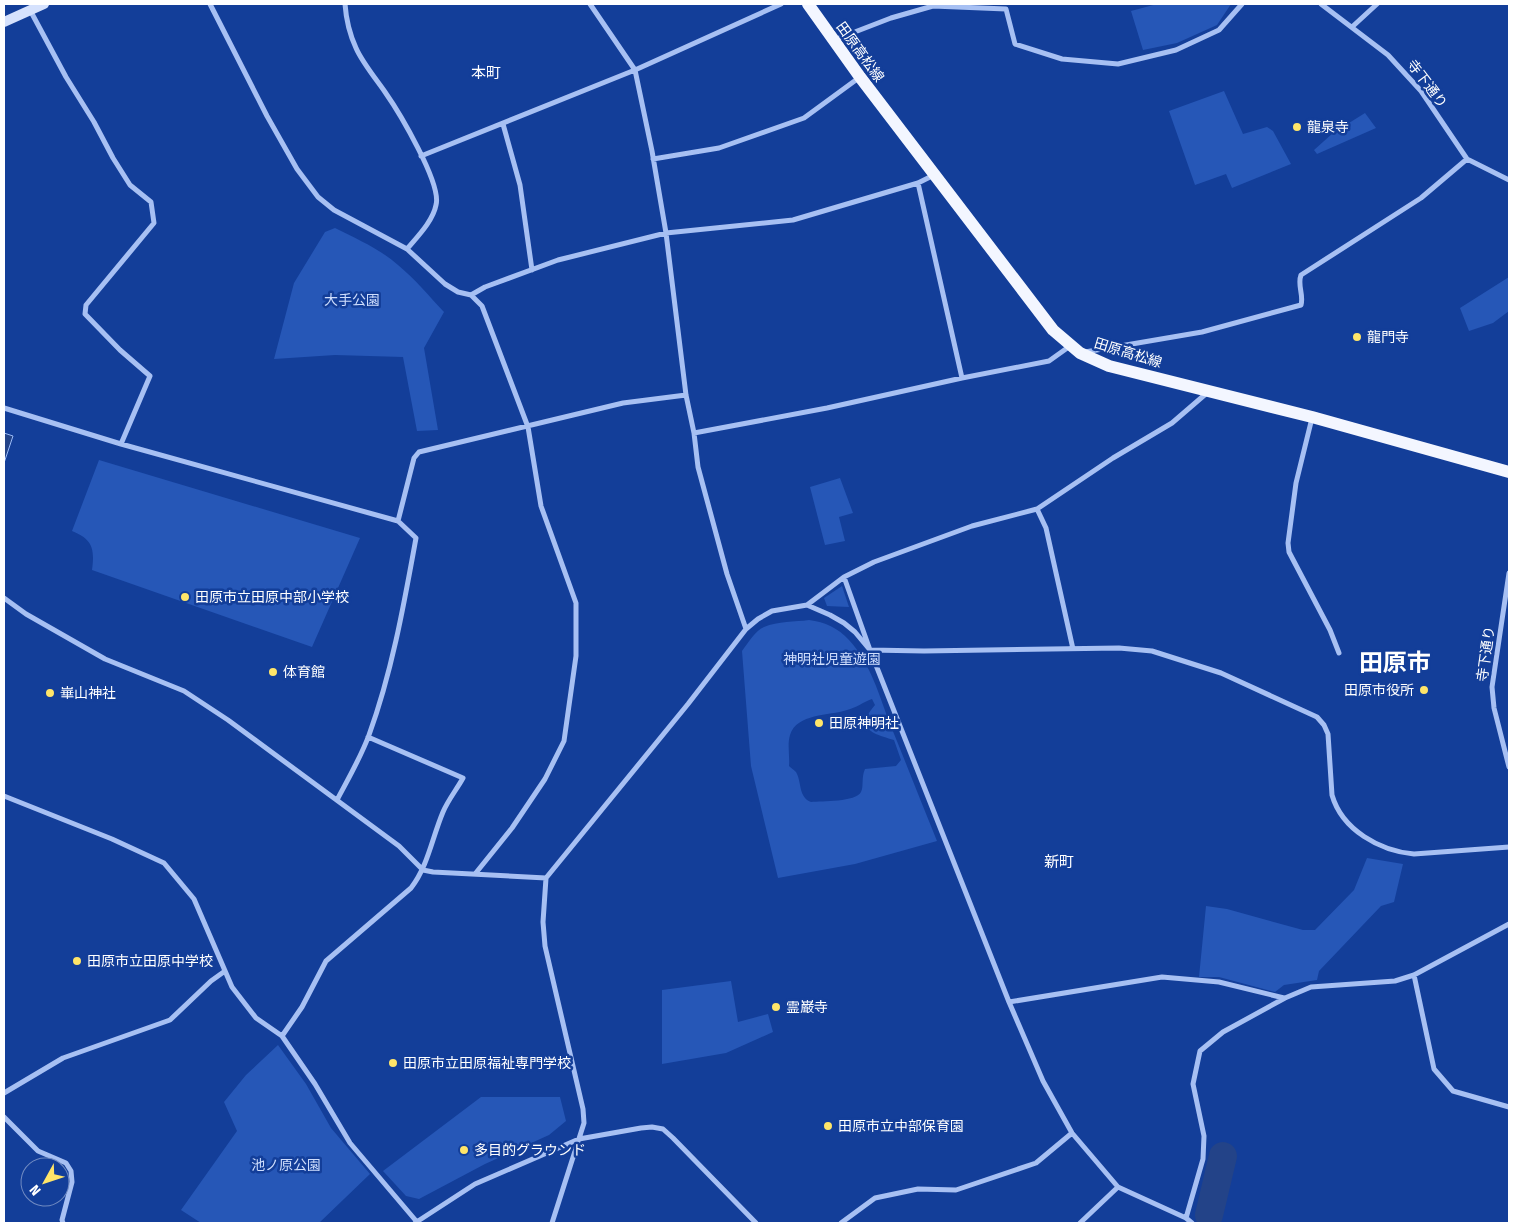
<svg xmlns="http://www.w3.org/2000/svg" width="1513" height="1227" viewBox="0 0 1513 1227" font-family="'Fira Sans Condensed','Noto Sans JP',sans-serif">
	<rect width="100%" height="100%" fill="#133e99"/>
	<path fill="#2657b7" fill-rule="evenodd" d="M1157,4H1231L1217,25L1177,43L1143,50L1131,11Z
		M1224,91L1243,134L1267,127L1273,131L1291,164L1232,188L1226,174L1195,185L1169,111Z
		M1365,113L1376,128L1317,154L1314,150L1333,133Z
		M335,228C357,239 380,249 398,265C415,279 429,296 444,312L424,348L438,430L417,431L403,357L335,355L274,359L294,283L325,232Z
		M1509,277V311L1493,323L1469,331L1460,308Z
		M99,460L360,538L312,647L92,570C95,548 92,539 72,531Z
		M840,478L853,513L839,517L845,541L825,545L810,487Z
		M842,586L849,607L827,606L824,598Z
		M809,620C825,622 838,628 849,640C871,664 879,695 890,724C906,763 921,802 937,841L855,864L778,878L751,766L742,651C748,643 755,631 764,627C778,621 795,622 809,620ZM872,699L875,705C854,729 873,734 894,740L901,760L896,766L865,769C861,778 864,786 861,792C856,802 822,801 811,802C798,797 802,782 796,772C794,770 791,768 789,766C790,756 787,745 790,735C797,713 829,716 847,710C856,708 863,702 872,699Z
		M1367,858L1403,864L1394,902L1381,906L1319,971L1317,980L1284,985L1275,992L1219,977H1199L1206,906L1227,909L1303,930H1315L1354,890Z
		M731,981L738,1022L768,1014L773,1032L726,1053L662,1064V990Z
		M278,1045L306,1084L331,1128L370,1174L319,1223H201L181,1210L237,1131L224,1102L246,1075Z
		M481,1097H560L566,1121L549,1135L485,1164L419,1199L406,1196L383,1171Z"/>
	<path fill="#234388" stroke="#99b9f6" d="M4,433L13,436L4,463Z"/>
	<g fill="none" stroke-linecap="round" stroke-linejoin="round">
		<path stroke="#234388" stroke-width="28" d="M1209,1215L1223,1156"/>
		<path stroke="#a7c0f3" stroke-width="5" d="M210,4L267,116L297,169L318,197L334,210L407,249L445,284L458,292L471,295L482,306L528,427L541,506L576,603V656L564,741L545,779L512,828L475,874
			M345,4C346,18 350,35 356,48C362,62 376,79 385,92C399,112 442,184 436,205C433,221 417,237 407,249
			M590,4L635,70L652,151L666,233L686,395L694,433L698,467L727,574L746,629
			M1321,4L1388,55L1421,91L1467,159L1509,180
			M30,10L66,77L94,122L113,158L130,185L151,202L154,223L86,305L85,314L120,350L150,376L121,444
			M1352,27L1377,4
			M834,40L891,18L933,6L1006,9L1015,44L1062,59L1118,64L1176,50L1219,30L1242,4
			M503,124L520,185L532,270
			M421,156L635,70L781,4
			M653,159L719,148L804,118L860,77
			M918,183L962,378
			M471,295L485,287L558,260L666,233L793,220L918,183L934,175
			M1085,352L1202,332L1301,305C1304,295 1297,285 1301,275L1421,198L1467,159
			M4,408L121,444L398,521L416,538C404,604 392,672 369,735C361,757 348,779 337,800
			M1312,418L1296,483L1288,543L1289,552L1330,630L1339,653
			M694,433L827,408L962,378L1049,361L1070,346
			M1037,509L1046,528L1073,649
			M398,521L414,458L419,452L623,403L686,395
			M1509,573L1492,687L1494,708L1509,767
			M844,577L870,650L1009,1002L1043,1081L1072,1133L1118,1187L1186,1218L1192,1223
			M4,598L26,614L105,659L184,691L228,720L399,846L423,870L433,872L546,878
			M807,605L844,577L874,562L972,526L1037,509L1113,458L1172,423L1208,392
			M4,796L112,839L164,863L194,899L232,987L256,1018L282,1036L315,1084L350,1143L417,1222
			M1414,975L1434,1069L1453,1091L1509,1107
			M1009,1002L1162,977L1219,982L1284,998
			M282,1036L302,1007L326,961L411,888C428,866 432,838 443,812C448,800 457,789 463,778L368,737
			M4,1093L63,1058L170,1020L211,981L225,971
			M4,1117L38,1151L66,1163L71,1171L72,1182L62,1220L63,1223
			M1186,1218L1203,1159L1204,1136L1193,1084L1200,1051L1223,1032L1285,998L1311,987L1395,981L1414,975L1509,924
			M415,1223L475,1184L579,1139L641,1128L652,1127L663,1129L673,1138L756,1223
			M552,1223L584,1123L583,1109L545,946L543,922L546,878L688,704L746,629L758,619L772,611L807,605L830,615L844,623L855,632L870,650L924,651L1119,648L1152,651L1221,673L1317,717L1324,725L1328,734L1332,795C1342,830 1380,851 1414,854L1509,847
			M841,1223L875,1198L918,1189L956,1190L1036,1163L1072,1133
			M1080,1223L1118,1187"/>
		<path stroke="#d6e2fd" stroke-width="10" d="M4,22L44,4"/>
		<path stroke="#f3f6ff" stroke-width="12" d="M808,4L860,77L1053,330L1080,353L1109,366L1312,417L1509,472"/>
	</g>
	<g fill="#ffe569" stroke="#133e99" stroke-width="2">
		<circle cx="1297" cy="127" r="5"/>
		<circle cx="1357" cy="337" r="5"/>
		<circle cx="185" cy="597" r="5"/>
		<circle cx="273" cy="672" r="5"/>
		<circle cx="1424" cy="690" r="5"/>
		<circle cx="50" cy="693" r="5"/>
		<circle cx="819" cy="723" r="5"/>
		<circle cx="77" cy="961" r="5"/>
		<circle cx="776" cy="1007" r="5"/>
		<circle cx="393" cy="1063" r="5"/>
		<circle cx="828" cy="1126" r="5"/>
		<circle cx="464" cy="1150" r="5"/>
	</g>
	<g text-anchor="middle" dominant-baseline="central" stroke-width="5" stroke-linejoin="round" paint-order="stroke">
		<g font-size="14" fill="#fff" stroke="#133e99">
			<text transform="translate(860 52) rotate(54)">田原高松線</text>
			<text transform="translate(1427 84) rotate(53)">寺下通り</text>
			<text transform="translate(1128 353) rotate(17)">田原高松線</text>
			<text transform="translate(1486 654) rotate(-82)">寺下通り</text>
		</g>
		<g font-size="14" fill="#fff" stroke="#133e99" text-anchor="start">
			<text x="1307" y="127">龍泉寺</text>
			<text x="1367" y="337">龍門寺</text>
			<text x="195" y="597">田原市立田原中部小学校</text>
			<text x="283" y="672">体育館</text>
			<text x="1414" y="690" text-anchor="end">田原市役所</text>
			<text x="60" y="693">崋山神社</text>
			<text x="829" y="723">田原神明社</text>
			<text x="87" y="961">田原市立田原中学校</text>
			<text x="786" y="1007">霊巌寺</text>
			<text x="403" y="1063">田原市立田原福祉専門学校</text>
			<text x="838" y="1126">田原市立中部保育園</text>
			<text x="474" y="1150">多目的グラウンド</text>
		</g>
		<g font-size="14" fill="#cfdefd" stroke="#133e99">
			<text x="352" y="300">大手公園</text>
			<text x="832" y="659">神明社児童遊園</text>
			<text x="286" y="1165">池ノ原公園</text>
		</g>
		<g font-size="15" fill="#fff" stroke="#133e99">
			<text x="486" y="73">本町</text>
			<text x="1059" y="862">新町</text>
		</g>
		<g font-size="24" font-weight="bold" fill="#fff" stroke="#133e99">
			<text x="1395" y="663">田原市</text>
		</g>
	</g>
	<rect width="1513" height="1227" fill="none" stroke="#ffffff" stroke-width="10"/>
	<g transform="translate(45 1182) rotate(230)"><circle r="24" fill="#133e99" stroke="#718bc2"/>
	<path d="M0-4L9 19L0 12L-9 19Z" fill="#ffe569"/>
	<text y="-8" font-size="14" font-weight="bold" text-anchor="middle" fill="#ffffff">N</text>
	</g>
</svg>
